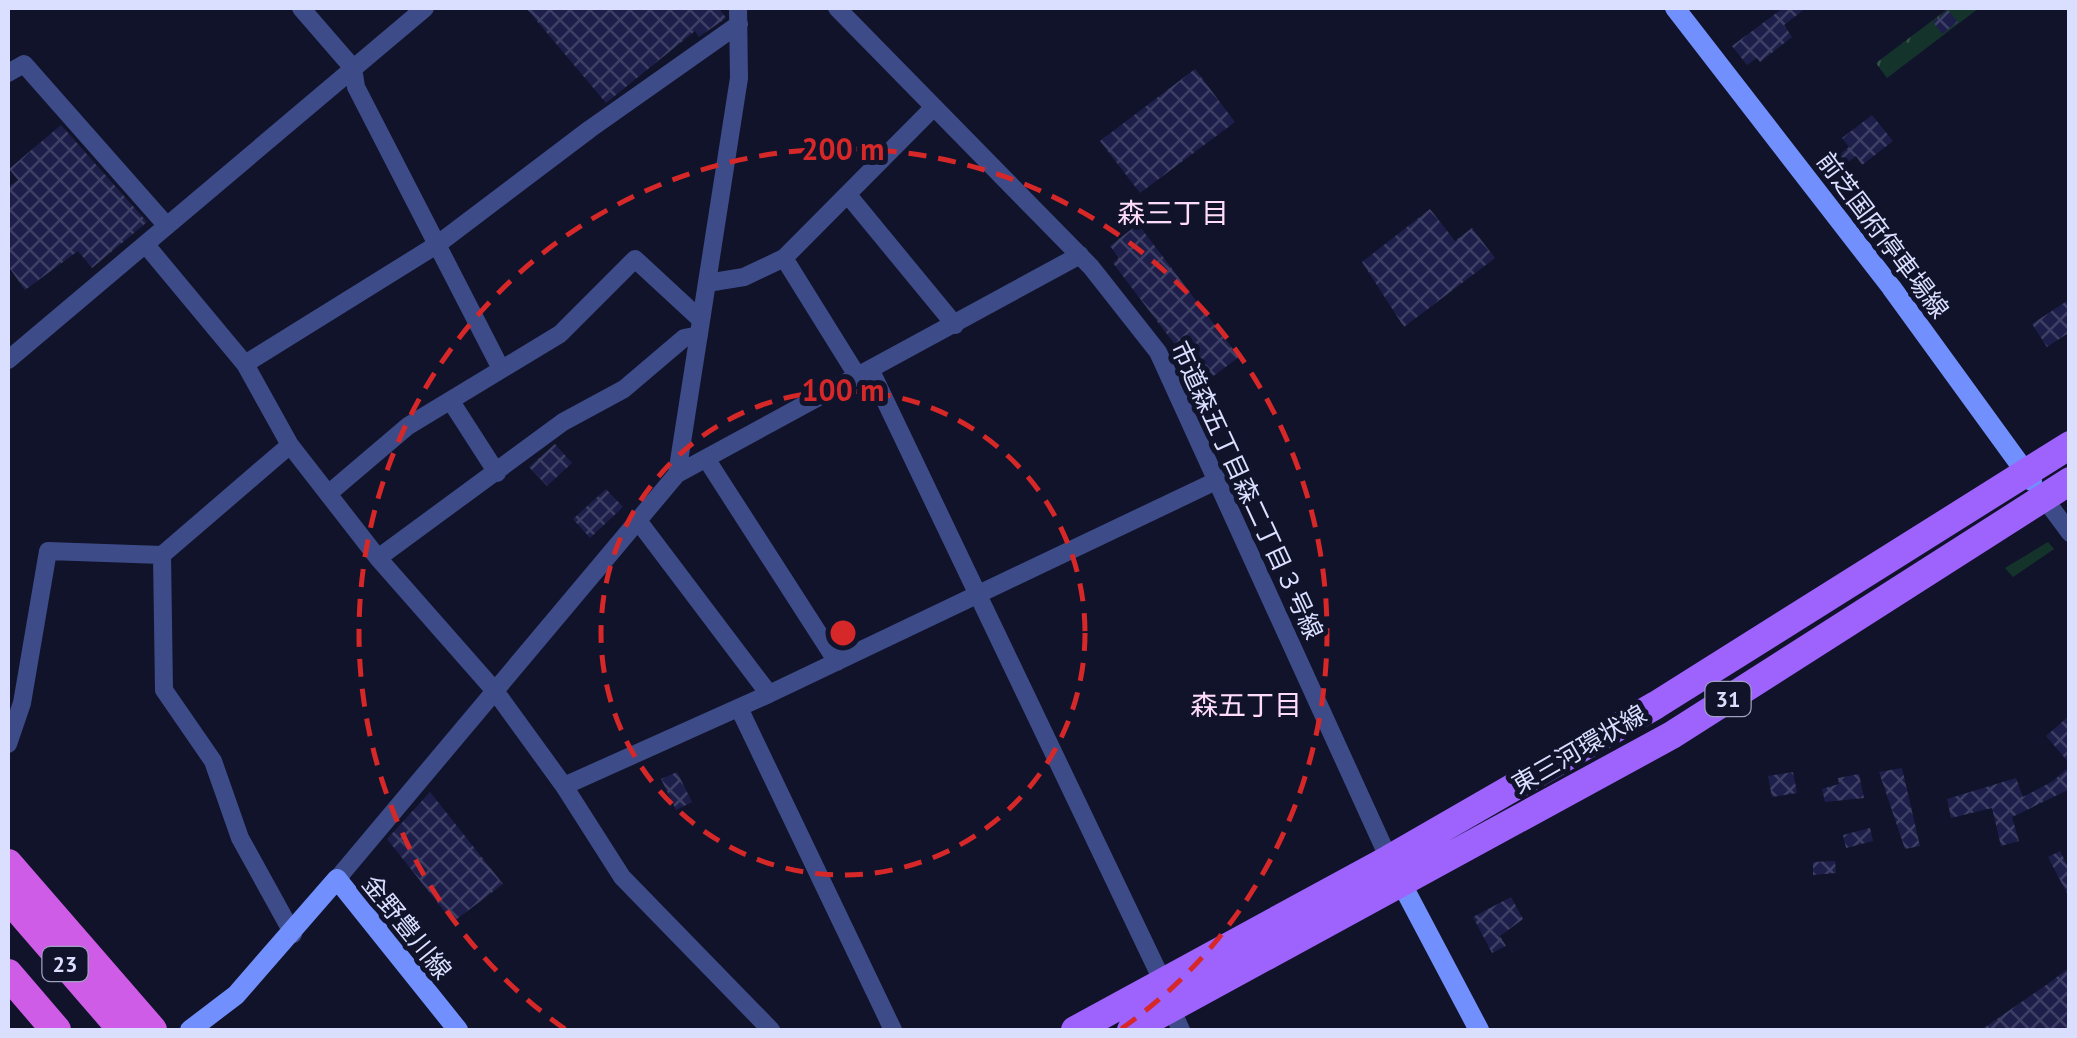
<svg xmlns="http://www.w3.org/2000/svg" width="2077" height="1038" viewBox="0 0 2077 1038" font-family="'PT Sans','Noto Sans JP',sans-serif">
	<defs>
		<pattern id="grass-tufts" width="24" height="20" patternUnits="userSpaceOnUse" patternTransform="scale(2.5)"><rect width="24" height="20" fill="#14342b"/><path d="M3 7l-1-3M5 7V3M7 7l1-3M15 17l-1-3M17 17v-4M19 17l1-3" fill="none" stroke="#36514b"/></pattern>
		<pattern id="building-cross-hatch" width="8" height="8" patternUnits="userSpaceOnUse" patternTransform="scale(2.5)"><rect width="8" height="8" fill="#1d1f4a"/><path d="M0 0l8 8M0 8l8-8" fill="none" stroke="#3d3f65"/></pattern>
	</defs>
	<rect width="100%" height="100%" fill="#11132a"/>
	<path fill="url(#grass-tufts)" d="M1949,8H1979L1887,78L1876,63Z
		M2048,542L2054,549L2013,577L2005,568Z"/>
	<path fill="url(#building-cross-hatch)" d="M526,8H719L726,18L699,37L695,31L606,103Z
		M1783,8H1806L1784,25L1792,37L1760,62L1757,58L1747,65L1732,46Z
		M1948,10L1958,22L1942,34L1933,22Z
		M1195,69L1235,122L1140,193L1100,141Z
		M1872,115L1893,141L1862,165L1856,156L1830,176L1823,167L1849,147L1842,138Z
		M61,125L147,222L92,268L78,251L25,290L8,266V187L18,180L9,169Z
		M1430,209L1455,241L1472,228L1495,258L1404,327L1362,262Z
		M1138,224L1239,357L1204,383L1113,263L1119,258L1110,246Z
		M2070,299V332L2047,347L2032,324Z
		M555,444L572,463L547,486L529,467Z
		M606,489L623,507L590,538L573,519Z
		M2070,715V764L2046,736Z
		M2070,766V789L2012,817L2019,841L2001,846L1992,808L1951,818L1947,799L2016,778L2023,797L2053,781Z
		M1902,768L1920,846L1905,849L1879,772Z
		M677,772L692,802L676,810L661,779Z
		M1793,772L1797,793L1772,797L1768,776Z
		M1859,774L1864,798L1825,802L1822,789L1839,784L1838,778Z
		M430,792L503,884L453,922L387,839Z
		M1870,828L1873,841L1846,848L1843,835Z
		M2060,851L2070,871V899L2048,857Z
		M1835,861L1836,873L1813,875V862Z
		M1511,897L1523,919L1500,936L1506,946L1492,953L1473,917Z
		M2070,967V1030H1981L2049,983Z"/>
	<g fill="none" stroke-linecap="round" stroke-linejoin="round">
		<path stroke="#3d4c88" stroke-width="18" d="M301,8L353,68L356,87L500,367
			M837,8L1091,267L1158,352L1389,859
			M8,73L24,64L167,226
			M848,195L955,325
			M146,245L245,364L290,445L378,558L495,691L564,786L622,877L771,1030
			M784,258L858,377
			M707,283L744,277L784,258L934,107
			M8,360L425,8
			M245,364L438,244L590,129L739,24
			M871,371L1163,982
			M452,403L497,473
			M707,460L837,662
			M677,474L739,78L738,8
			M328,494L408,426L560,334L635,259L701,320
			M2044,498L2070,533
			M639,522L769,694
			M162,555L164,690L213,761L240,838L293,934
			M378,558L563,422L624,389L684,338L699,335
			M739,708L893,1030
			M8,744L22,703L48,551L162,555L290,445
			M564,786L769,694L1218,480
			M337,879L677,474L1080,255
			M1171,1008L1181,1030"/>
		<path stroke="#7290fd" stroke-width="20" d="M1675,8L1891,287L2032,481
			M1396,873L1479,1030
			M190,1030L236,995L337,879L458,1030"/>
		<path stroke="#9e62fd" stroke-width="28" d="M1075,1030L1389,859L1656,705L2070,445
			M1131,1030L1672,735L2070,481"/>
		<path stroke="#ce5ce6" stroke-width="30" d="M8,864L152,1030
			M8,897L123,1030
			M8,974L56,1030"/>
	</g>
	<g fill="none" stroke="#d62828" stroke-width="5" stroke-dasharray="18 12">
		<circle cx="843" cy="633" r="242"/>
		<path d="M565 1029A484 484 0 1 1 1121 1029"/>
	</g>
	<g text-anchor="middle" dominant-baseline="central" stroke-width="10" stroke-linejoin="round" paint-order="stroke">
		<g fill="#11132a" stroke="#9ea1bf" stroke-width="2.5">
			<rect x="1705.5" y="682" width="45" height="34" rx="8"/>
			<rect x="42.5" y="947" width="45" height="34" rx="8"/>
		</g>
		<g font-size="22" font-weight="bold" fill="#dadeff">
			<text x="1728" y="699">31</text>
			<text x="65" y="964">23</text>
		</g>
		<g font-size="25" fill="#dadeff" stroke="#11132a">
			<text transform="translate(1883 235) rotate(53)">前芝国府停車場線</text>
			<text transform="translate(1247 490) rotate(65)">市道森五丁目森二丁目３号線</text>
			<text transform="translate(1579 749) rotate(-30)">東三河環状線</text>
			<text transform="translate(407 927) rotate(51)">金野豊川線</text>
		</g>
		<g font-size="28" fill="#ffdcfa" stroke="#11132a">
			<text x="1173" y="212">森三丁目</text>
			<text x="1246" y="704">森五丁目</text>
		</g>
	</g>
	<circle cx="843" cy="633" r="15" fill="#d62828" stroke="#11132a" stroke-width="5"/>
	<g font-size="30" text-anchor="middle" font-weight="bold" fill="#d62828" stroke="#11132a" stroke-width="10" stroke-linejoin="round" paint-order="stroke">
		<text x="843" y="160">200 m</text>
		<text x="843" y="401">100 m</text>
	</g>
	<rect width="2077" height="1038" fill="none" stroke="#dadeff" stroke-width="20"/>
</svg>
